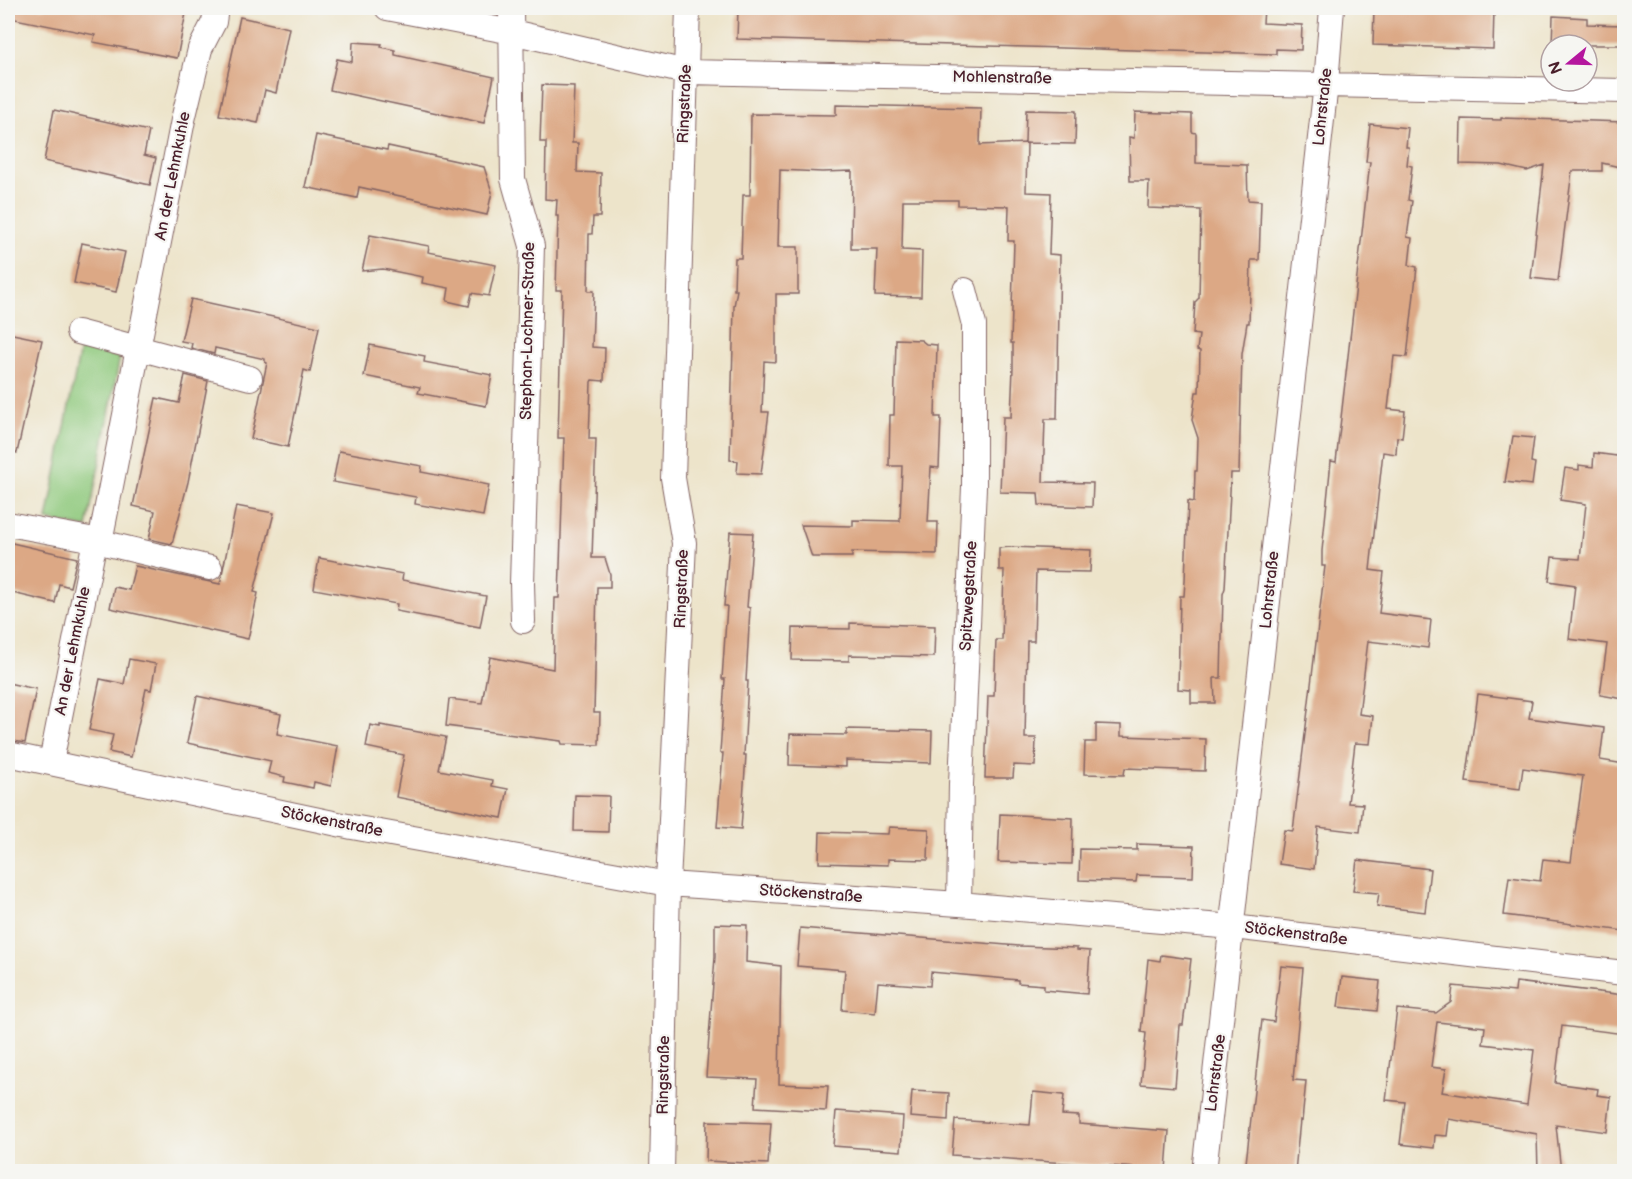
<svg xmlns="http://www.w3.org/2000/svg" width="1632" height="1179" viewBox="0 0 1632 1179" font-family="'Balsamiq Sans',sans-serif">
	<rect width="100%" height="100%" fill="#f6f6f2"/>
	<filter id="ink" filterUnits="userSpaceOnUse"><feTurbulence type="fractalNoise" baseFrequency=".0167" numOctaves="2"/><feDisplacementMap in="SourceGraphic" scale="12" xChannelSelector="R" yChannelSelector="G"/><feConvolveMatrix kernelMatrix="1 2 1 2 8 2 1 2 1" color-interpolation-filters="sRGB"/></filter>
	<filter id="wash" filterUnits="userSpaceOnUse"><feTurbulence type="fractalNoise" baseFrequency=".008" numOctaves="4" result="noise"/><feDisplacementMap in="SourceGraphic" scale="24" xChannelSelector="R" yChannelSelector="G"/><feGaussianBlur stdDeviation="1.35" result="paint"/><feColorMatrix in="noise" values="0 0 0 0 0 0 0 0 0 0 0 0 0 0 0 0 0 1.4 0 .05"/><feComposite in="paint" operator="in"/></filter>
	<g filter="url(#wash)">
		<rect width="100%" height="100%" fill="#ede4ca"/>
		<path fill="#8fc97d" stroke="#6c7454" stroke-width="1.5" d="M80,349L120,357L87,528L47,520Z"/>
		<g id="blocks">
			<path fill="#dca885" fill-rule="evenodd" d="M11,8H187L177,58L93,42L95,35L10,18Z
				M747,8H1264L1263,23L1302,25L1301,50L1276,49V54L737,39L738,9H747Z
				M1374,8H1494L1493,49L1373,45Z
				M1553,16L1587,18V24L1624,25V45H1552Z
				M240,17L289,28L276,93L265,90L258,123L219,115Z
				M353,42L382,44L381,47L395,50V55L494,77L484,123L330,90L337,59L352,62Z
				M542,85L574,86L572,143H578L577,172L601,173L600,217H593L592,234H589L588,291H594L592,347L605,348L604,381L592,380L591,382L589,439H596L592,558H605L610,574V587H597L594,713H600L599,745L562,744L561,741L446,726L449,699L482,703L490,657L553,669L555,598H559L564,438H558L562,290H556L558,216H556L557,200L545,199L546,142H540Z
				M836,105L981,108L980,145L1027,143L1026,192L1051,193L1049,254L1060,255L1057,419H1045L1043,482L1093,483L1092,507L1039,505L1038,493L1000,492L1003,417H1011L1013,368V343H1011L1014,241H1008L1009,206L958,205V200H903L902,250L922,251L921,297L875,296L877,249H851L852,171L822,172L780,170L778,247H798V294H776V362L764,361L762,412H769L761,474L737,473L738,461L730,460L734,306L737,290H734L735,258H741L743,195H750L751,114L836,115Z
				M54,110L149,131L144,155L156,158L150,185L44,161Z
				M1026,110L1076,111L1075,144L1025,143Z
				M1135,112L1192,114V132L1196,133V163L1247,165L1248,200L1261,201L1259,260H1251L1249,323H1247L1242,354L1239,473H1231L1225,588L1223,594L1221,678H1214L1215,703H1191V690L1178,689L1180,596H1184L1185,581L1188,501L1194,502L1195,471H1197L1198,438L1192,420L1196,392H1199L1200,351L1197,350L1199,335L1193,334L1195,302L1199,298L1201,210L1148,208L1149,181H1130L1129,137L1134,138Z
				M1501,118L1624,122V168L1602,163V171H1572L1558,281L1531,278L1544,165L1527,171L1501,165L1460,164L1461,119L1501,120Z
				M1370,124L1408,128L1406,147H1409L1407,165L1412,166L1408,200L1412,201L1407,237L1412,238L1409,265L1417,267L1407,357L1394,356L1388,409L1405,411L1402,438L1397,437L1396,454L1383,452L1370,570L1384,572L1379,613L1431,620L1428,648L1368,641L1359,714L1373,716L1370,744L1355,743L1348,803L1363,804L1360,832L1318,827L1314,869L1279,864L1284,830L1293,831L1308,710L1325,566H1322V551L1331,461L1336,462L1370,162H1366Z
				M316,135L387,150L388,146L484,167L492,192L487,215L359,187L357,198L305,187Z
				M370,235L429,246L428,252L496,265L489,296L472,293L469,306L447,301L449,288L422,283L423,277L383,269L362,271Z
				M82,243L125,252L116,292L74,283Z
				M191,299L319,327L310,372L304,370L288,447L251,439L267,363L265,362V359L215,348L214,354L191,348L192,343L181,341Z
				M8,333L42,340L17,453L8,452Z
				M896,339L921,340L926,344L937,345L935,417H941L939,468L931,467L928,522H938L937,554L852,552V557H812L801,525L853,526V520L900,521L902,466H889L890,415H894Z
				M370,345L425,356L424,362L492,375L486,406L418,393L420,387L364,376Z
				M185,375L208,381L188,482L172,544L149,539L155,511L133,506L156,398L179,403Z
				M1513,436L1534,438L1531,462L1535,463L1532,485L1505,482Z
				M339,451L422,466L421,472L489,485L483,516L415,504L416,497L333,482Z
				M1594,453L1624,457V521L1622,546H1624V699L1600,695L1607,644L1569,639L1575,585L1549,581L1552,557L1580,559L1586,504L1560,500L1565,468L1579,470V465L1593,467Z
				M236,506L274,513L254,592L258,593L248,639L110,608L114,587L129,590L135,566L220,584Z
				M730,532L753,533L747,607L750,608L746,681H748L744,755H746L741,829L717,827L723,753H720L725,679H722L727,606H724Z
				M8,542L77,558L70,587L59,584L55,603L8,592Z
				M1011,547L1091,550L1090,572L1036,571L1034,641H1027L1025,738H1036L1035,766L1014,765L1013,778H985L988,696H994L996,640H1002L1004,570H999V548Z
				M319,558L403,574L402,580L486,596L480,627L396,611L397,604L314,589Z
				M850,623L935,626L934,657L849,655V661L792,660L793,628L850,629Z
				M129,659L156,664L151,690L146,689L131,757L109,752L113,735L89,730L100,679L124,684Z
				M8,683L36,689L25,743L8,740Z
				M1478,694L1532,701L1529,718L1604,728L1600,760L1624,764V931L1504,915L1509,877L1540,881L1543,859L1571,862L1583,776L1523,768L1520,789L1466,782Z
				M197,696L281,714L277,734L338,746L331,786L314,782L313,788L284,782L285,777L268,773L271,761L187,743Z
				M1096,724L1121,725V736L1206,739L1205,771L1125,768L1124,775L1084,774L1085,742H1096Z
				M370,725L380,727V725L446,737L439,770L493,780L492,786L508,789L502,818L396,797L404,755L366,747Z
				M847,729L932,731L931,763L846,760V767L789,765L790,734L847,735Z
				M575,795L609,796L608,832L574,831Z
				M1000,814L1073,818L1072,864L998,862Z
				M889,827L929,829L928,860L888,859V865L819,863L820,832L888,834Z
				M1137,844L1194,846L1193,877L1137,875L1136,882L1079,880L1080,849L1137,850Z
				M1357,860L1430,869L1425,912L1377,906L1379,893L1353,891Z
				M715,924L747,925L746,962L781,966L779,1084L828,1086L826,1111L755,1107L757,1079L706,1077L715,957Z
				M800,928L1019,946L1077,948V950L1090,951L1087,994L1044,990V985L1018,983V980L931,972L930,986L878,982L875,1013L842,1010L845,970L797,966Z
				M1161,955L1191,959L1183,1025H1180L1175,1087L1141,1084L1146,1033L1141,1032L1148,959L1160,961Z
				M1281,966L1303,968L1293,1080L1306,1081L1302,1121L1300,1120L1295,1172H1245L1262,1020L1274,1022Z
				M1342,977L1380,981L1377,1011L1338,1007Z
				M1516,982L1624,995V1034L1562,1026L1555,1083L1598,1089L1597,1095L1611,1097L1607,1132L1556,1125L1561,1172H1538L1537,1134L1449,1119L1447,1136L1435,1135L1434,1148L1400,1144L1405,1102L1386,1100L1397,1009L1436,1013L1451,1002L1453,986L1515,992ZM1437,1022L1485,1027L1483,1044L1534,1050L1527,1105L1442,1092L1446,1069L1431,1067Z
				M912,1091L949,1093L948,1120L910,1117Z
				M1033,1092L1064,1095L1062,1115L1079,1116V1124L1169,1131L1166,1170L952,1155L955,1120L1030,1125Z
				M836,1111L903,1116L901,1151L833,1146Z
				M707,1121L771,1123L768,1164L706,1161Z"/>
		</g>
	</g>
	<g filter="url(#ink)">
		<use href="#blocks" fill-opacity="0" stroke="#836463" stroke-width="1.5"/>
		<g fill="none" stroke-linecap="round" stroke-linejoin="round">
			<g stroke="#836463" stroke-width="26">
				<path id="minor" d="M387,8L512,32L686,72L1624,91
					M511,8L513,179L532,246L522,583L523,621
					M78,332L250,378
					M8,524L95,540
					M100,542L210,568
					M8,754L352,827L668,884L959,904L1233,927L1624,973
					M51,762L95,540L100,542L183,120L200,49L214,22L216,8
					M959,904L961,784L974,487V325L965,290
					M662,1172L668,884L684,543L673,478L688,8
					M1204,1172L1326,84L1332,8"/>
			</g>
			<use href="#minor" stroke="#fff" stroke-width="24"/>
		</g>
	</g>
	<g text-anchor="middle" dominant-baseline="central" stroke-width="4.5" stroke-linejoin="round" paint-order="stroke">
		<g font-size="16" fill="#4a1f2b" stroke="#f6f6f2">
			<text transform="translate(1002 78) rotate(1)">Mohlenstraße</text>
			<text transform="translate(685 104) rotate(-88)">Ringstraße</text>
			<text transform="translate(1323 107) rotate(-84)">Lohrstraße</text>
			<text transform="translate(173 176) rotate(-79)">An der Lehmkuhle</text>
			<text transform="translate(528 331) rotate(-89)">Stephan-Lochner-Straße</text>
			<text transform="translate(682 589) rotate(-88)">Ringstraße</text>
			<text transform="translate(1270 590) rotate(-84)">Lohrstraße</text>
			<text transform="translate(969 596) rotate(-87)">Spitzwegstraße</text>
			<text transform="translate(73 651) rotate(-79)">An der Lehmkuhle</text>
			<text transform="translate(332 822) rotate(11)">Stöckenstraße</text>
			<text transform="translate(811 894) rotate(4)">Stöckenstraße</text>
			<text transform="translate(1296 934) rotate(7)">Stöckenstraße</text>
			<text transform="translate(1216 1073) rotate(-83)">Lohrstraße</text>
			<text transform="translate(664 1075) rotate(-89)">Ringstraße</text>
		</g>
	</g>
	<rect width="1632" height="1179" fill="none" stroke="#f6f6f2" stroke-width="30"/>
	<g transform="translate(1569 63) rotate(251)"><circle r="28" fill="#f6f6f2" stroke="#b1a0a2" stroke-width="1.5"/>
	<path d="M0-4.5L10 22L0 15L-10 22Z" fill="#b5179e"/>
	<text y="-9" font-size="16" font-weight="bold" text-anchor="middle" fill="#4a1f2b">N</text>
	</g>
</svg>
